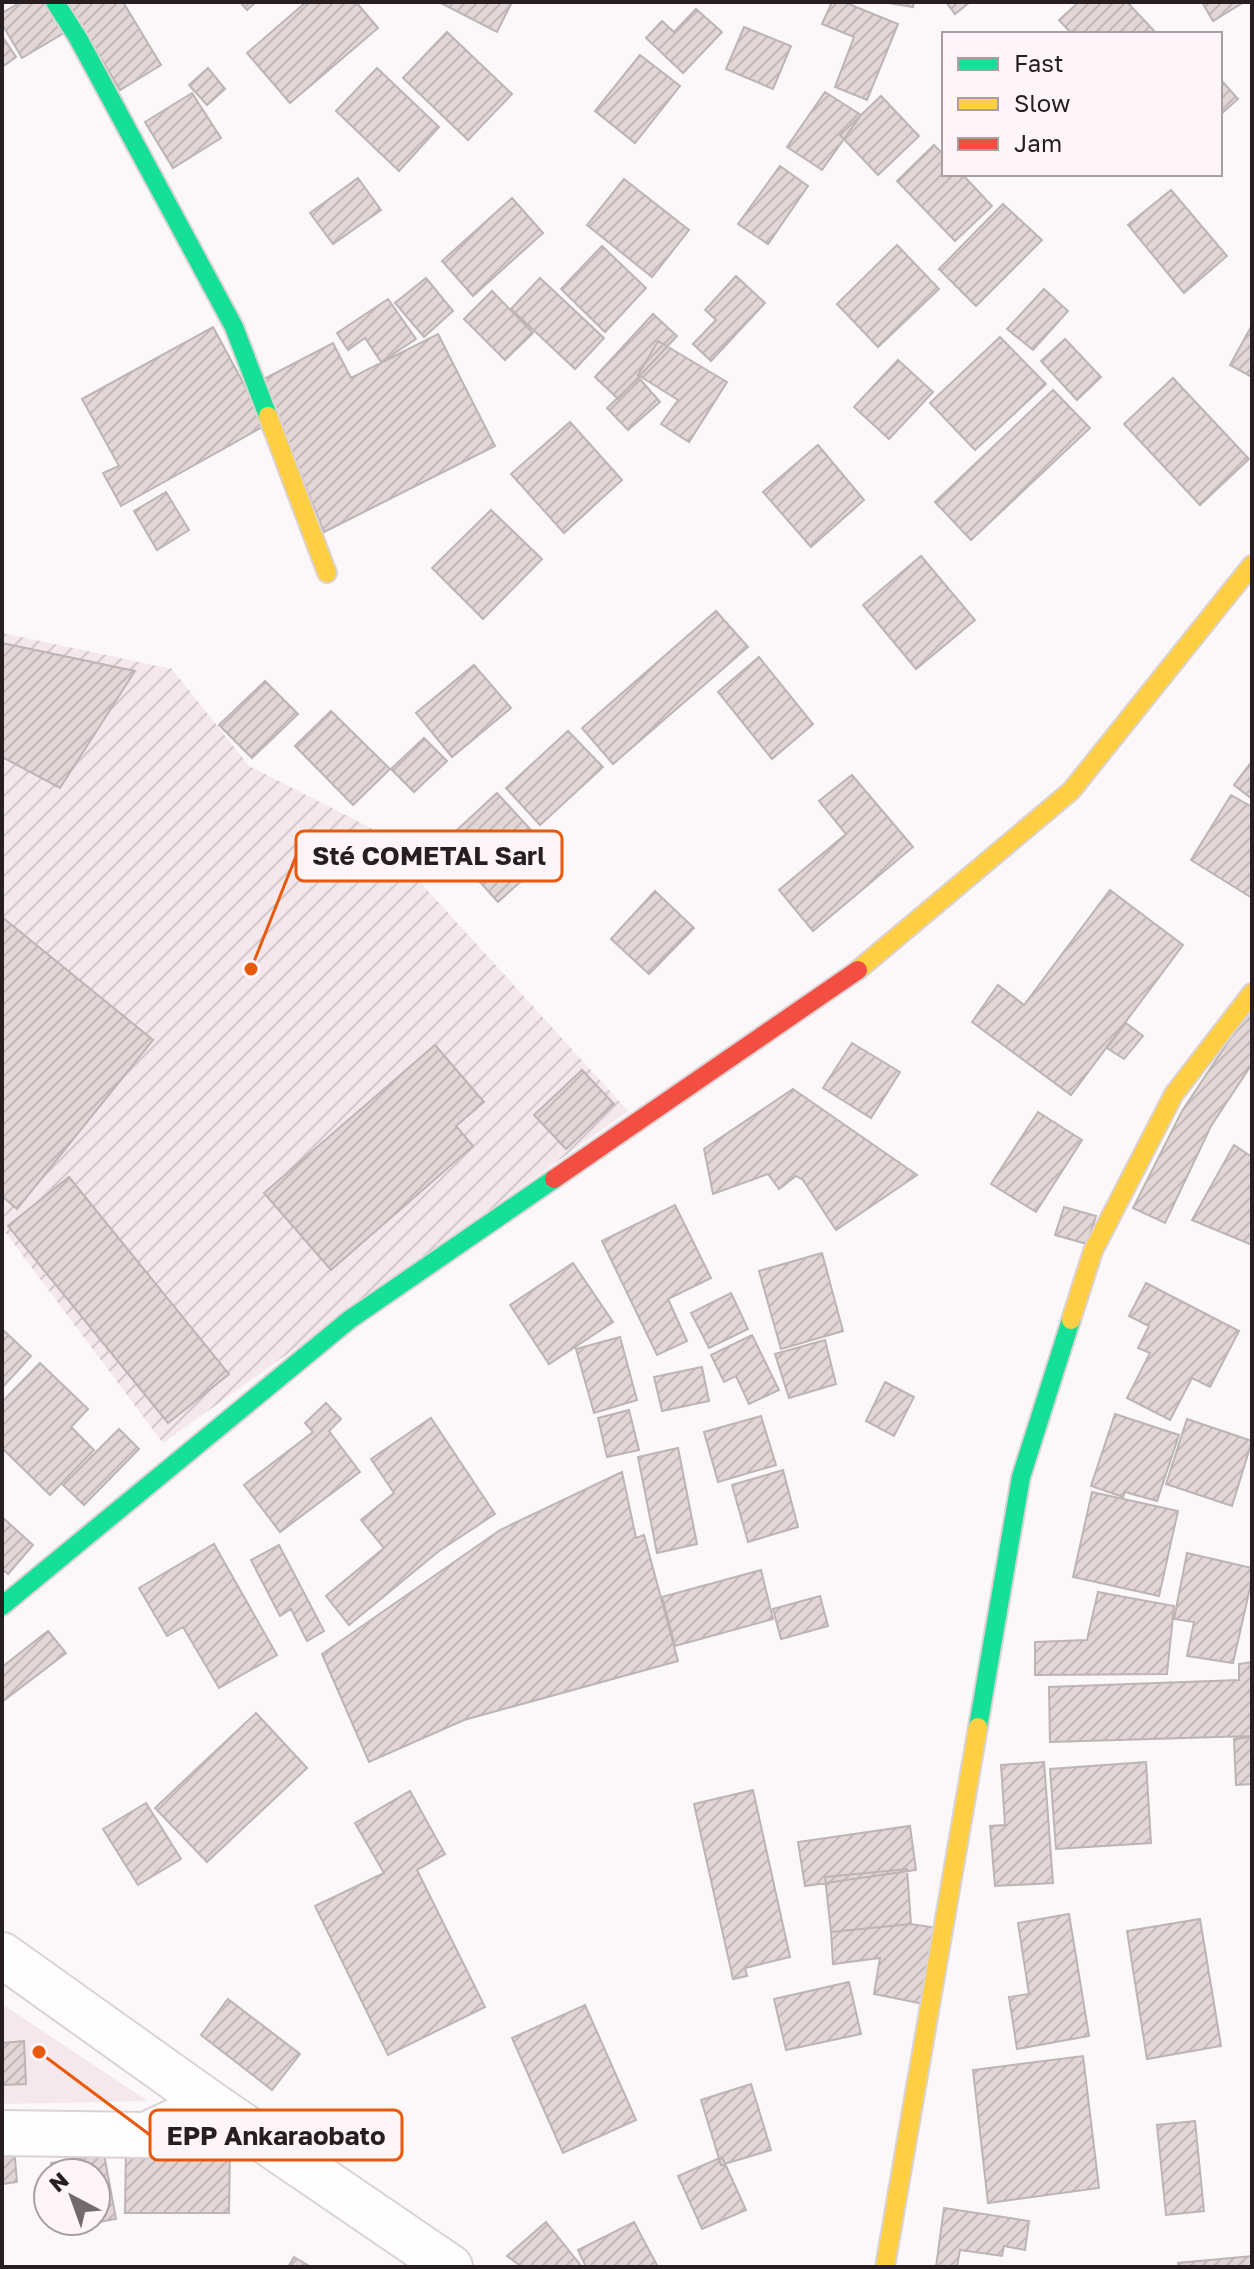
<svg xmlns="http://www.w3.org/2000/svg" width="1254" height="2269" viewBox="0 0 1254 2269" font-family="'Golos Text',sans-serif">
	<defs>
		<pattern id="industrial-furrows" width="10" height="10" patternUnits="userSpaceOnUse" patternTransform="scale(2)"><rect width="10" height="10" fill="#f5e8ed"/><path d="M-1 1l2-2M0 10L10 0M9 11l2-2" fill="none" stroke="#d2c7cb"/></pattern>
		<pattern id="building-hatch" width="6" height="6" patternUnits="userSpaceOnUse" patternTransform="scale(2)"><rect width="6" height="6" fill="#e3d6d6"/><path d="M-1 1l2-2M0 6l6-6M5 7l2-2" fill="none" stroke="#c3b7b7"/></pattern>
	</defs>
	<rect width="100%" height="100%" fill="#fcf7f9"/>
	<path fill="#f5e8ed" d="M2,2004L148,2101L2,2104Z"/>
	<path fill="url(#industrial-furrows)" d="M2,633L172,669L249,766L371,828L628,1111L163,1443L2,1228Z"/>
	<path fill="url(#building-hatch)" stroke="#bcb4b5" stroke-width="2" d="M21,2H45L64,33L22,58L2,24V13Z
		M67,2H123L161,65L120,90Z
		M240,2H256L247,10Z
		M306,2H356L378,28L290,103L247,53Z
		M439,2H512L497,32Z
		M832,2H844L898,24L867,100L835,87L854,37L822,24Z
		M883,2H914L913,7Z
		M946,2H970L955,14Z
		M1079,2H1127L1157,34H1072L1059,20Z
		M1202,2H1244L1213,21Z
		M696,9L722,32L683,73L646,38L662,21L674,32Z
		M744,27L791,46L773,89L726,69Z
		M447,32L512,94L468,140L403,78Z
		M2,36L16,57L2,67Z
		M640,55L680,86L635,143L595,111Z
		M208,68L225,89L207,105L189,85Z
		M377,68L439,127L399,171L336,111Z
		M1220,79L1238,99L1220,115Z
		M825,92L861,115L822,170L787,147Z
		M192,93L221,138L173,168L145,122Z
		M881,96L919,136L878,175L840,135Z
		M934,145L944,155V174H962L992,206L955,241L897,181Z
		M780,166L808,186L768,244L738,224Z
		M358,178L381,210L333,244L310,213Z
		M624,179L689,230L652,277L587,225Z
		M1171,190L1227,256L1184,293L1128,225Z
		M512,198L543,233L473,296L442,261Z
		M1003,204L1042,240L976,306L939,269Z
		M897,245L939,289L878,347L837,304Z
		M602,246L646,288L605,332L561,289Z
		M736,276L765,303L711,361L693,344L716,320L705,310Z
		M426,278L453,311L424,337L395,303Z
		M540,278L604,338L575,369L511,309Z
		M1044,289L1068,311L1033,350L1007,329Z
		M492,291L533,333L505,360L464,319Z
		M388,299L416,339L381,362L365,338L348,350L337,333Z
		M653,314L677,336L618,399L595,377Z
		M1252,325V377L1230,365Z
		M213,327L266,425L121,506L103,473L119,466L82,399Z
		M438,334L495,446L324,532L262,380L333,343L351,378Z
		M1000,337L1046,384L975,450L930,403Z
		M1065,339L1101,377L1077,400L1041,361Z
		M658,341L727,382L689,442L661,424L678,400L638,375Z
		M898,360L933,392L889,439L854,407Z
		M639,378L660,402L628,430L607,408Z
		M1173,378L1249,459L1200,505L1124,424Z
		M1053,390L1090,428L971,540L935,502Z
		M570,422L622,480L564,533L511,474Z
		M818,445L864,500L811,547L763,492Z
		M166,492L189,530L157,550L134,511Z
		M491,510L542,559L483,619L432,568Z
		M921,556L975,620L916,669L863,605Z
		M716,611L748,647L613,764L582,728Z
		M2,643L135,671L60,788L2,757Z
		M759,657L813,724L772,759L718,692Z
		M474,665L511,708L452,757L416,713Z
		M265,681L298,714L252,758L219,725Z
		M331,711L390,769L353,805L295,746Z
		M568,731L603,767L540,825L506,788Z
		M424,738L447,761L414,792L391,769Z
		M1252,761V799L1234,785Z
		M852,775L913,847L813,931L779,890L846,834L819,801Z
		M497,793L552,853L498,902L444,842Z
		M1231,795L1252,807V898L1191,860Z
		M1110,890L1183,945L1071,1095L972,1022L998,985L1024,1005Z
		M655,891L694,928L649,974L611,939Z
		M2,917L153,1040L17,1209L2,1196Z
		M1252,1006V1064L1211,1126L1165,1223L1133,1208L1182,1111Z
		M1126,1023L1143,1036L1124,1059L1107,1048Z
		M852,1043L900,1072L871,1118L823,1088Z
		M435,1045L484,1102L456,1126L473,1146L331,1270L264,1193Z
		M582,1070L614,1104L566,1149L534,1115Z
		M793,1089L917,1175L836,1230L803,1180L796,1176L779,1189L768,1174L713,1194L704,1149Z
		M1038,1112L1082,1140L1036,1212L991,1184Z
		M1234,1145L1252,1157V1245L1192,1220Z
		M69,1177L229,1374L168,1423L8,1226Z
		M675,1205L711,1278L668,1299L687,1341L657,1355L602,1241Z
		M1064,1207L1096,1216L1087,1244L1055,1235Z
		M822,1253L843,1331L781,1349L759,1271Z
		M573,1263L613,1322L549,1364L510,1305Z
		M1146,1283L1239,1331L1210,1387L1192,1378L1170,1420L1127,1398L1150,1353L1138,1348L1149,1326L1129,1316Z
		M731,1293L748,1329L709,1348L691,1313Z
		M2,1329L31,1356L2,1388Z
		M752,1335L779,1390L749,1404L736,1376L724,1382L711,1355Z
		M620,1337L637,1400L594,1413L576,1349Z
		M825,1340L836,1384L789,1398L775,1354Z
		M40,1363L88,1409L71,1427L94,1450L50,1495L2,1448V1402Z
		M702,1367L709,1401L662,1411L654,1377Z
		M885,1382L914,1397L894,1436L866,1421Z
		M326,1403L341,1419L329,1431L360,1472L280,1532L244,1485L313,1432L305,1423Z
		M629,1410L639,1450L607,1457L598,1418Z
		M1115,1414L1179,1435L1157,1501L1125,1492L1123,1497L1091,1486Z
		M761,1416L776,1465L718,1482L704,1432Z
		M431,1418L495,1514L439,1551L349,1625L326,1596L384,1548L361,1520L394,1493L371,1459Z
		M1187,1419L1252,1441L1232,1506L1166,1484Z
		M119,1429L139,1449L84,1505L63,1485Z
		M678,1448L697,1544L657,1553L638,1457Z
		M783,1470L798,1527L748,1542L732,1485Z
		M622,1472L636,1538L644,1535L678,1661L464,1720L369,1762L322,1654L500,1530Z
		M1092,1492L1178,1511L1159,1596L1073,1577Z
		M2,1517L33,1545L8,1574L2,1569Z
		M214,1544L277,1655L219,1688L183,1627L167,1636L139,1588Z
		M279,1545L324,1631L307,1641L291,1609L280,1616L251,1560Z
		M1187,1553L1252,1568V1579L1233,1663L1187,1656L1194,1622L1174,1619Z
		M761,1570L773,1619L675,1646L662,1597Z
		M1098,1592L1174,1606L1167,1674L1035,1675V1642L1087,1640Z
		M820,1596L828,1626L781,1639L773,1609Z
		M48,1631L66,1653L2,1702V1667Z
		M1252,1662V1736L1050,1742L1049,1687L1239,1680V1664Z
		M256,1713L307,1768L207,1862L155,1808Z
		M1252,1737V1784L1236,1785L1234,1739Z
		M1044,1762L1053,1883L995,1886L990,1826L1005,1825L1001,1765Z
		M1146,1762L1151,1843L1056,1849L1050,1769Z
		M753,1790L790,1957L745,1968L747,1976L733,1979L694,1804Z
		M410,1791L445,1854L417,1870L485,2007L388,2055L315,1906L384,1873L355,1823Z
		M146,1803L181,1859L138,1885L103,1829Z
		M910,1826L916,1870L805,1886L798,1842Z
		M907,1869L911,1924L831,1932L825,1877Z
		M1069,1914L1089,2036L1017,2049L1009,1997L1029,1994L1018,1923Z
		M1200,1919L1221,2046L1147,2059L1127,1931Z
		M911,1924L937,1928L924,2004L874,1994L880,1958L833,1964L831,1932Z
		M849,1982L861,2034L786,2050L774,1999Z
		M228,1999L300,2054L272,2090L201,2035Z
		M585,2005L636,2120L563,2153L512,2038Z
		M24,2041L26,2084L2,2085V2043Z
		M1083,2056L1099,2188L988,2203L973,2070Z
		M751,2084L771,2150L721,2165L701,2100Z
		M1195,2121L1204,2211L1166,2215L1157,2125Z
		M126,2144H230L229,2213H125Z
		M14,2147L17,2182L2,2184V2148Z
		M104,2154L116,2219L63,2228L61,2221H96V2173H53L51,2163Z
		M722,2157L746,2210L702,2229L678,2176Z
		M944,2208L1029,2221L1025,2250L1004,2246L1002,2256L960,2250L957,2267H936Z
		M546,2222L582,2267H522L507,2256Z
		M634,2222L658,2267H586L578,2250Z
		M1252,2256V2267H1179L1178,2263Z
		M294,2257L311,2267H288Z"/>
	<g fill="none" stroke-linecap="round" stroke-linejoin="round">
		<g stroke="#dad2d5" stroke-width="48">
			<path id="street" d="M2,1955L211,2104L450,2267
				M2,2133L146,2135L211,2104"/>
		</g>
		<g stroke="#dad2d5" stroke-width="22">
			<path id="fast" d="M55,2L78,38L234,327L268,416
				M2,1606L349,1320L554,1179
				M978,1727L1021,1477L1071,1320"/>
		</g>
		<g stroke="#dad2d5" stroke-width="22">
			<path id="slow" d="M268,416L327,573
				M858,970L1071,791L1252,565
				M1071,1320L1093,1251L1174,1094L1252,993
				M885,2267L978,1727"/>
		</g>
		<g stroke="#dad2d5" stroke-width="22">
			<path id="jam" d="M554,1179L858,970"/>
		</g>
		<use href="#street" stroke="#fffefe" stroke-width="44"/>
		<use href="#fast" stroke="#16e098" stroke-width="18"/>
		<use href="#slow" stroke="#ffcf43" stroke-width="18"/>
		<use href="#jam" stroke="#f24e42" stroke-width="18"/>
	</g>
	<path fill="none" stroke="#e8590c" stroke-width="3" d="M251 969L296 856M39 2052L150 2135"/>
	<g fill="#e8590c" stroke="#fff4f8" stroke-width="3">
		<circle cx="251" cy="969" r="8"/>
		<circle cx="39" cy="2052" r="8"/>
	</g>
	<g fill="#fff4f8" stroke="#e8590c" stroke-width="3">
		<rect x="296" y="831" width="266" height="50" rx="8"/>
		<rect x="150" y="2110" width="252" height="50" rx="8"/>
	</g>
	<g font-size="26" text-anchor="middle" font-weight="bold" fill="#271e22">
		<text x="429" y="865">Sté COMETAL Sarl</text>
		<text x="276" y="2145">EPP Ankaraobato</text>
	</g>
	<rect width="1254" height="2269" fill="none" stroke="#271e22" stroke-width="8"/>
	<rect x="942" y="32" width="280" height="144" fill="#fff4f8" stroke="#a99ea2" stroke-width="2"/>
	<rect x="958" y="58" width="40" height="12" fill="#16e098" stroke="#a99ea2" stroke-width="2"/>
	<text x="1014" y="72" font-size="24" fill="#271e22">Fast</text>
	<rect x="958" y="98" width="40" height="12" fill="#ffcf43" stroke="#a99ea2" stroke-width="2"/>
	<text x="1014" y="112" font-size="24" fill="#271e22">Slow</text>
	<rect x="958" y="138" width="40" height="12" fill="#f24e42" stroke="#a99ea2" stroke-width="2"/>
	<text x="1014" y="152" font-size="24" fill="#271e22">Jam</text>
	<g transform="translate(72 2197) rotate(319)"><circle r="38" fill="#fff4f8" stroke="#a99ea2" stroke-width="2"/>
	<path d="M0-6L14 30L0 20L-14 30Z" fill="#726a6d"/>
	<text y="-12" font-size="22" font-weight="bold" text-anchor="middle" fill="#271e22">N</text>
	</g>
</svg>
